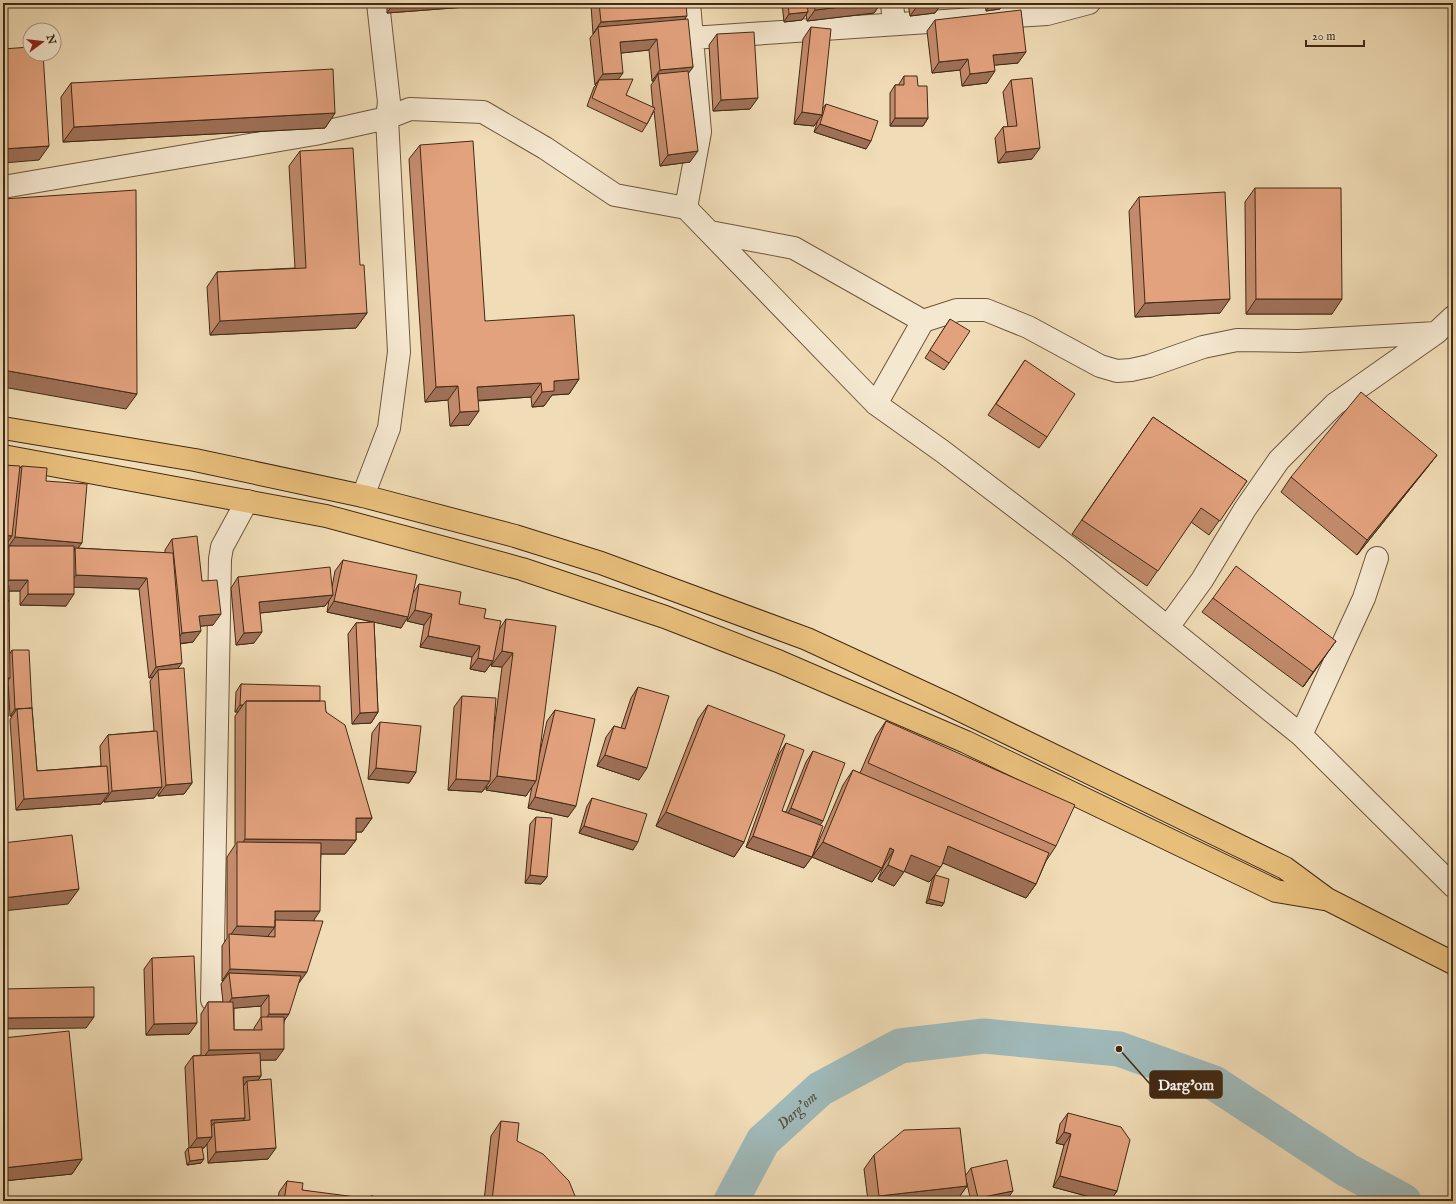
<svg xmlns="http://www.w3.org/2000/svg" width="1456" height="1204" viewBox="0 0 1456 1204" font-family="'IM FELL English',serif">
	<rect width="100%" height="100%" fill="#f0dcb6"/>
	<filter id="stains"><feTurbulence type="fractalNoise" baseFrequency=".005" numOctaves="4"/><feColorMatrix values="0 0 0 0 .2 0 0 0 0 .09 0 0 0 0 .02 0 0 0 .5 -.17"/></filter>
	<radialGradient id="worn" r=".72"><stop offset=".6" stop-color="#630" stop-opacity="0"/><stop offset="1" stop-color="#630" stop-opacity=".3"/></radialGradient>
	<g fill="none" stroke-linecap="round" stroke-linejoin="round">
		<path stroke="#9fb9b9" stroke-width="35" id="s1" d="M731,1201L763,1141L820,1089L900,1046L984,1036L1119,1049L1214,1083L1347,1170L1404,1201"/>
		<g stroke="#6e563c" stroke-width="24">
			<path id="minor" d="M892,3L894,24
				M692,38L1047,14L1089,3
				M3,187L315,134L387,118L410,109L483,112L545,148L615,195L686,208L876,404L942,451L1072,550L1301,735L1453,886
				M686,208L700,132L689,3
				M710,232L794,248L923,321L957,310H986L1028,327L1100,366L1117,371L1131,370L1149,366L1203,347L1237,340L1298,341L1436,333
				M876,404L923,321
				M363,496L389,428L399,352L387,118L389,102L378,3
				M1168,627L1202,580L1245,509L1279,460L1335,404L1436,333L1453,317
				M1301,735L1364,598L1377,558
				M212,1000L220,559L222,547L247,501"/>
		</g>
		<g stroke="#422a14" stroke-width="24">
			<path id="major" d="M3,428L195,460L363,496L515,536L601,563L807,639L952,706L1285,868L1327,899L1453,963
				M3,456L326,516L522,569L665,617L778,661L966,742L1276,891L1324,899"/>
		</g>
		<use href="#minor" stroke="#f5e8d0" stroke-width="22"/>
		<use href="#major" stroke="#e8be7b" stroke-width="22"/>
	</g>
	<path fill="#c38b6c" stroke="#422a14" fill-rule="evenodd" d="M387,3H481L479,6L387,13Z
		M593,3H686L685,19L693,67L688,73L690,162L660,166L654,111L647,124L642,132L587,106L594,87L596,85H595L590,38L594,33L593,34L591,5ZM649,50L652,81H654L651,85L653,108L626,95L618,79L621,53Z
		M782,3H881L874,13L807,21L806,14L802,20L784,22Z
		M908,3H942L935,13L910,16Z
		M985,3H1004L1000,9L986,11Z
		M935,20L1018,63L994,65L987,83L962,86L960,70L932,73L927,31Z
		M811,27L822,109L826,104L866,149L814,132L818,120L814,126L794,124L803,39Z
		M717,34L750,109L713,111L709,45Z
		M904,76L918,86L928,118L923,126H890V93L895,85H899V84Z
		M1011,80L1032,159L998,163L995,138L1003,127H1008L1003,92Z
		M71,83L335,113L325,128L63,142L61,97Z
		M420,145L485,321L579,379L569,394L552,395L544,406L532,407L531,397L478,401L469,425L450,426L448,400L425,402L409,159Z
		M300,151L367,313L356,328L210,335L207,287L217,272L295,268L289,166Z
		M1255,188L1332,314H1246L1245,202Z
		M1139,197L1220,313L1135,317L1129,211Z
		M950,319L949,363L944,370L925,358Z
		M1025,360L1047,437L1039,448L988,415Z
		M1153,417L1247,481L1209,535L1191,522L1147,586L1072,534Z
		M1437,455L1426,469L1357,555L1281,492L1291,477Z
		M3,465L20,468L22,466L46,481L78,548L165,553V550L172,539L202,581L213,625L201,626L193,642L180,644L178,668L192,783L184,794L158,796V792L154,798L104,802V800L101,804L16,810L10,720L12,716H10L8,680L3,686L8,716L3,723ZM8,542V548L5,551V546ZM74,587L139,589L149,678L153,677L150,681L154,731L108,735L100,746L101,766L37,771L32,708L12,650L9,655V591H20V605L66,606Z
		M343,560L413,593L419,584L459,604L484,618L499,630L506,619L539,756L547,721L555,710L568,817L528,808L532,786L526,796L486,790L487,786L482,792L448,790L454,707L462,696L493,738L502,667L491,666L492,662L485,672L470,669L472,657L420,647L424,625L407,621V618L401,628L374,622L378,712L371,723L352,724L348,634L356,623L373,622L327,612L329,600L325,606L260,613L254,643L236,645L231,588L238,577L332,587L335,571Z
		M1213,598L1326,655L1303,687L1202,612Z
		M241,684L320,701L326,712L372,818L362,832H356V840L345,854H321L314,921L299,982L284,1022L276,1060H260L261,1076L258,1080L268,1159L208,1163L207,1144L204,1148H202L201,1163L187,1165L185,1152L188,1148H189L185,1067L193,1056L201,1055V1014L208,1002H223L221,984L223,981H222V946L227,938V857L235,845V716L238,712H235L236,692ZM261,1006V1017L254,1028V1030H234V1008Z
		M638,687L639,780L597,766L606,737L614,726L621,728L631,698Z
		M708,705L744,842L734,857L656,826L698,719Z
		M886,721L1056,846L1046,861L1036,884L1026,898L943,863L932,879L929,882L904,871L894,886L878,879L884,865H883L882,868L872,882L812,857L843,785L853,770L860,773L876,736Z
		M380,722L416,772L409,783L368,779L372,733Z
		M786,743L782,811L786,812L806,762L813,751L820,825L812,857L804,868L746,847L779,754Z
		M592,798L633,850L579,833L587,806Z
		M536,817L547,877L541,884L525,883L530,824Z
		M935,875L942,906L926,903L932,879Z
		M152,958L189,1034L146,1035L144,969Z
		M3,1038L82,1159L72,1174L3,1181Z
		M1068,1113L1117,1191L1110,1201H1105L1053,1187L1064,1145L1056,1143L1060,1124Z
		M501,1121L517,1141L577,1201H484L491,1136Z
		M874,1155L966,1175L971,1168L1008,1198L995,1201H971L966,1180L967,1186L957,1200L952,1201H868L864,1169Z
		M287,1181L302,1190L356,1201H278L279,1192Z
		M371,1196L405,1201H367Z"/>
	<path fill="#9f7158" stroke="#422a14" d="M394,3H481L479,6L387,13Z
		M876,3H881L874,13L807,21L815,10Z
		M933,3H942L935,13L910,16L918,5Z
		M991,3H1004L1000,9L986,11Z
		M808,12L802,20L784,22L789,14Z
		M687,16L679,27H598L594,33L593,34L601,22Z
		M657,39L649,50L612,54L620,42Z
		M1026,52L1018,63L986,66L993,55Z
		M968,59L960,70L932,73L939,62Z
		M693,67L685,78L658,74L654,81H652L660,70Z
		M995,71L987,83L962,86L970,74Z
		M623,73L615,84L599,80L595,85L603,74Z
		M758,98L750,109L713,111L721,100Z
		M802,112L822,115L814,126L794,124Z
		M335,113L325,128L63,142L74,127Z
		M895,118H928L923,126H890Z
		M820,124L871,141L866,149L814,132Z
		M49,146L39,160L3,163V149Z
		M1040,148L1032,159L998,163L1006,152Z
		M698,151L690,162L660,166L668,155Z
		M1230,299L1220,313L1135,317L1145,303Z
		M1256,299H1342L1332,314H1246Z
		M367,313L356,328L210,335L220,321Z
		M3,370L137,394L126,409L3,387Z
		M579,379L569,394L552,395L544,406L532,407L542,392L554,381Z
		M541,383L531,397L467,401L477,387Z
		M458,386L448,400L425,402L436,387Z
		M479,411L469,425L450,426L460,412Z
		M1437,455L1426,469L1357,555L1367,540Z
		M3,535L12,536L3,549Z
		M15,537L82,543L75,552V548L71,554L9,546Z
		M76,575L147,578L139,589L68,587Z
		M9,580H28L20,591H3V589Z
		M28,594H74L66,606L20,605Z
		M333,595L325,606L251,614L259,602Z
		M334,601L408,617L401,628L327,612Z
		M415,610L432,614L424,625L407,621Z
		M221,614L213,625L192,627L199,616Z
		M201,631L193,642L175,644L182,633Z
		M262,632L254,643L236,645L244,633Z
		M428,636L480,646L472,657L420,647Z
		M1336,641L1326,655L1303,687L1313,672Z
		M502,651L513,653L502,667L491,666Z
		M478,658L493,661L485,672L470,669Z
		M182,663L174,674L158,670L153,677L149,678L156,667Z
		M3,678H10L3,687Z
		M240,705H243L238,712H235Z
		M15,709H17L12,716H10Z
		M378,712L371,723L352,724L360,713Z
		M3,716H8L3,723Z
		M605,755L647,768L639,780L597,766Z
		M376,768L416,772L409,783L368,779Z
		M497,776L536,781L526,796L486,790Z
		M456,779L490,781L482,792L448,790Z
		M192,783L184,794L158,796L166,785Z
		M162,787L154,798L104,802L112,791Z
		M109,793L101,804L16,810L24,799Z
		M535,797L576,806L568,817L528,808Z
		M791,808L823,821L815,832L784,820Z
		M666,812L744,842L734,857L656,826Z
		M356,818H372L362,832H345Z
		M584,826L638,842L633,850L579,833Z
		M753,836L812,857L804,868L746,847Z
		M245,839L356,840L345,854H237V851Z
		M823,842L882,868L872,882L812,857Z
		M948,846L1036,884L1026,898L938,861Z
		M890,848L894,850L884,865L880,863Z
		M911,855L942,865L932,879L929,882L901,870Z
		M888,865L904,872L894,886L878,879Z
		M530,875L547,877L541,884L525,883Z
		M79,889L68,904L3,911V898Z
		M929,899L944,903L942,906L926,903Z
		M275,911H320L310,926L275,925Z
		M237,926L275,927L264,941L229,937Z
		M230,969L307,972L299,983L229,973L223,981H222Z
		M269,995L261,1006L224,1009L232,998Z
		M269,1014H289L281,1025H262Z
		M94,1017L86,1028L3,1029V1018Z
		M197,1023L189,1034L146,1035L154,1024Z
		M284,1049L276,1060L201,1061L209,1050Z
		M261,1076L253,1087L247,1081L242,1088L243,1077Z
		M245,1118L237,1129L214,1123L208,1130L211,1120Z
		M1064,1132L1071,1134L1064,1145L1056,1143Z
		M212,1137L204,1148L189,1149L197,1138Z
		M276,1148L268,1159L208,1163L216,1152Z
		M82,1159L72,1174L3,1181V1170L4,1168Z
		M204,1159L201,1163L187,1165L190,1161Z
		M1060,1176L1117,1191L1110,1201H1105L1053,1187Z
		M967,1186L957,1200L952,1201H876L879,1196Z
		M1013,1191L1008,1198L995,1201H976L978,1198Z"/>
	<path fill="#e3a27e" stroke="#422a14" d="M599,3H686L687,16L601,22Z
		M788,3H807L808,12L789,14Z
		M814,3H876L815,10Z
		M918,3H933L918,5Z
		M1021,10L1026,52L993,55L995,71L970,74L968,59L939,62L935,20Z
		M688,19L693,67L660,70L657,39L620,42L623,73L603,74L598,27Z
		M811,27L831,29L822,115L802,112Z
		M754,32L758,98L721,100L717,34Z
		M30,47V54H43L49,146L3,149V49Z
		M333,69L335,113L74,127L71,83Z
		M688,71L698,151L668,155L658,74Z
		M904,76H917L918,86H927L928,118H895V85H904Z
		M1032,78L1040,148L1006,152L1003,127L1017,126L1011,80Z
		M633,79L626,95L655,108L647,124L592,98L599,80Z
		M826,104L878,121L871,141L820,124Z
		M473,141L485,321L574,315L579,379L554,381V391L542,392L541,383L477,387L479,411L460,412L458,386L436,387L420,145Z
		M353,148L360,265H364L367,313L220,321L217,272L306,268L300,151Z
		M1255,188H1341L1342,299H1256Z
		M136,190L137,394L3,370V199Z
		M1225,192L1230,299L1145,303L1139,197Z
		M950,319L970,331L949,363L930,350Z
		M1025,360L1075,394L1047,437L996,404Z
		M1361,392L1437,455L1367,540L1291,477Z
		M1153,417L1247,481L1220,521L1201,508L1158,571L1082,520Z
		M3,465L20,466L12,536L3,535Z
		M22,466L47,468L46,481L87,484L82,543L15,537Z
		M197,536L202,581L217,580L221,614L199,616L201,631L182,633L172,539Z
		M3,542H6L4,573H3Z
		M9,546H74V594H28V580H9Z
		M75,548L173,553L182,663L156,667L147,578L76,575Z
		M343,560L417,575L408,617L334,601Z
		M1236,566L1336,641L1313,672L1213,598Z
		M330,567L333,595L259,602L262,632L244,633L238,577Z
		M419,584L461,592L459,604L486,609L484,618L501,621L493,661L478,658L480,646L428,636L432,614L415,610Z
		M3,586H9V601H3Z
		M3,601H9L10,678H3Z
		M506,619L556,626L536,781L497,776L513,653L502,651Z
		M374,622L378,712L360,713L356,623Z
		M12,650H29L32,708L15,709Z
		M184,668L192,783L166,785L158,670Z
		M241,684L320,686V701H246L243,705H240Z
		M3,686L8,687V716H3Z
		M638,687L669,696L647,768L605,755L614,726L625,729Z
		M462,696L496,698L490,781L456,779Z
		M246,701H325L326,712L345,725L372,818H356V840L245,839Z
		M708,705L785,735L744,842L666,812Z
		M32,708L37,771L107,766L109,793L24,799L17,709Z
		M555,710L595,719L576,806L535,797Z
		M886,721L1075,805L1056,846L868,763Z
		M380,722L421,726L416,772L376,768Z
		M157,731L162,787L112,791L108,735Z
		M786,743L804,750L782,811L823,826L812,857L753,836Z
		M813,751L845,763L823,821L791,808Z
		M853,770L1049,853L1036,884L948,846L942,865L940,867L911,855L904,872L888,865L894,850L890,848L882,868L823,842Z
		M592,798L647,814L638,842L584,826Z
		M536,817L552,818L547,877L530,875Z
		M72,835L79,889L3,898V843Z
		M237,842L321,843L320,911H275V927L237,926Z
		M935,875L949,879L944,903L929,899Z
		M275,920L323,921L307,972L230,969L229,934L275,937Z
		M194,956L197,1023L154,1024L152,958Z
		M229,973L301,976L289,1014H269V995L232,998Z
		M94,987V1017L3,1018V989Z
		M208,1002H233L234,1030H262L261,1017H284V1049L209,1050Z
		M69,1031L82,1159L4,1168L3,1154V1038Z
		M260,1053L261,1076L243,1077L245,1118L211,1120L212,1137L197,1138L193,1056Z
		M271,1079L276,1148L216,1152L214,1123L250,1120L247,1081Z
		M1068,1113L1121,1127L1130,1140L1117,1191L1060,1176L1071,1134L1064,1132Z
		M501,1121L519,1123L517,1141L543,1154L569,1181L577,1201H492Z
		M960,1128L967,1186L879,1196L874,1155L904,1130Z
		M202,1147L204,1159L190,1161L188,1148Z
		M1007,1160L1013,1191L978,1198L971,1168Z
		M287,1181L303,1183L302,1190L356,1197V1201H284Z
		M371,1196L405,1201H370Z
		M11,1198H38V1201H11Z"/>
	<g text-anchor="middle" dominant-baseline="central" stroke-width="3.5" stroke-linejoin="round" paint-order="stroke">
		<g font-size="15" font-style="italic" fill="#594e3d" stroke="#f5e8d0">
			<text stroke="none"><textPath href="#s1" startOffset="114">Darg'om</textPath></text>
		</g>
	</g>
	<path fill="none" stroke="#422a14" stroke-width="1.5" d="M1119 1049L1150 1084"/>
	<circle fill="#422a14" stroke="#f5e8d0" stroke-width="1.5" cx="1119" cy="1049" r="4"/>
	<rect fill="#422a14" stroke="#422a14" stroke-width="1.5" x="1150" y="1071" width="72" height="27" rx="4"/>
	<g font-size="15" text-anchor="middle" font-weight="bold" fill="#fff">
		<text x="1186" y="1090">Darg'om</text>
	</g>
	<rect width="1456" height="1204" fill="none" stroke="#f0dcb6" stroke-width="16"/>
	<rect x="4" y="4" width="1448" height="1196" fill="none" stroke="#422a14" stroke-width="2"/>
	<rect x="8" y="8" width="1440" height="1188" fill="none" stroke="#422a14"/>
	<g transform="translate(42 42) rotate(75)"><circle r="19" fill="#f5e8d0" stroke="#ad9c85"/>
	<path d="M0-3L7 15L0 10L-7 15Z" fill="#8f2418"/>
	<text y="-6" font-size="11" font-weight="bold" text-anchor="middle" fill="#422a14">N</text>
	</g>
	<path d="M1306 40v6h58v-6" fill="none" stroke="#422a14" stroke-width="2"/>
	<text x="1312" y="40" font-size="12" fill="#422a14" stroke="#f5e8d0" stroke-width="3" paint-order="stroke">20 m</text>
	<rect width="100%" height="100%" filter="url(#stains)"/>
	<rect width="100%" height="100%" fill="url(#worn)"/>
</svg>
